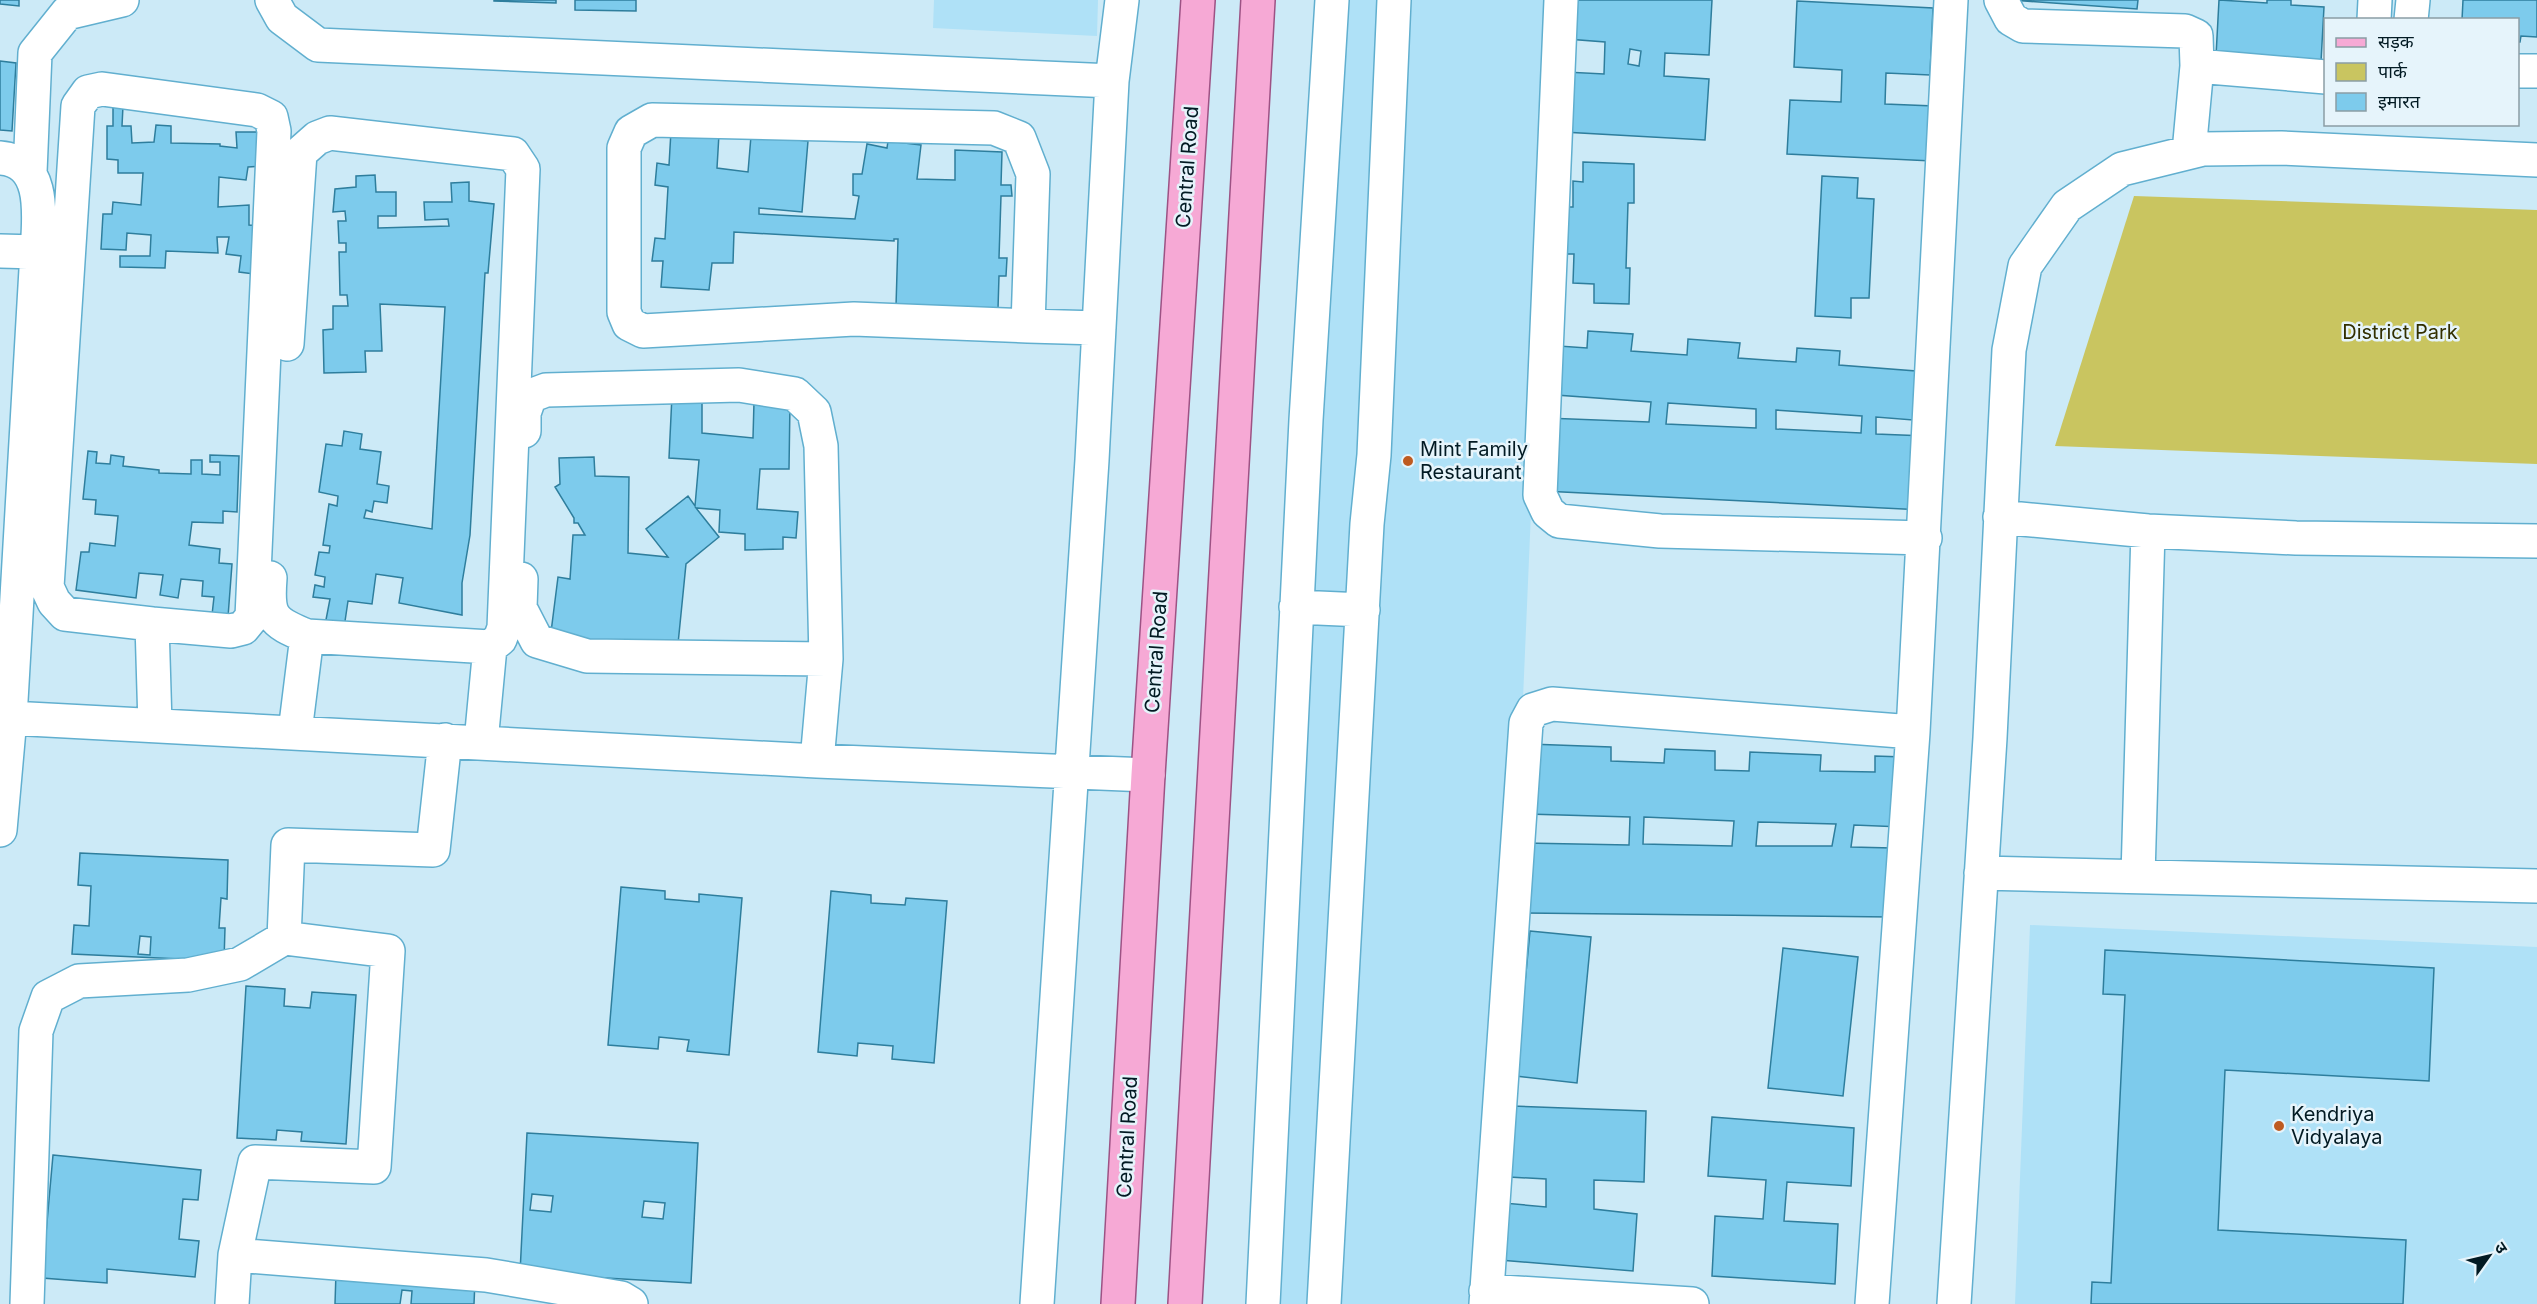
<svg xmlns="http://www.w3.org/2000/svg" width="2537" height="1304" viewBox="0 0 2537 1304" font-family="Inter,'Noto Sans Devanagari',sans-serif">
	<rect width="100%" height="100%" fill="#cceaf7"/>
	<path fill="#afe1f7" d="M934,0H1098L1097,36L933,28Z
		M1337,0H1553L1497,1304H1279Z
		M2030,925L2537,947V1304H2015Z"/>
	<path fill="#c9c560" d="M2134,196L2537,210V464L2055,446Z"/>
	<path fill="#7dcbec" stroke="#2e7e9d" stroke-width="1.5" fill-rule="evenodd" d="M0,0H19V6L0,4Z
		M556,0V3L494,1V0Z
		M575,0H636V11L575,10Z
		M1569,0H1712L1709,55L1665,53L1664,76L1709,79L1705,140L1563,132L1566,72L1604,74L1605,42L1567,39ZM1630,49L1641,51L1639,66L1628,64Z
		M2011,0H2138L2137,9Z
		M2219,0L2267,3V0H2291V5L2324,7L2321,62L2216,56Z
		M2463,0H2537V37L2521,36L2520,42H2518V20H2462Z
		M1797,1L1933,8L1930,75L1886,73L1885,104L1934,106L1932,161L1787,154L1790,100L1841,102L1842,70L1794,67Z
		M0,61L16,63L12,131L0,130Z
		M113,106H123L122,126H131L132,143L154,142L156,125L171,126V143L220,144V146L237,148L236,132H261L262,166L248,167L246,180L219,177L218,207L249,205V225L261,226L254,274L239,272L241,256L226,254L229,237H217L218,253L166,251L165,268L120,267V256H150L151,235L127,233L126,250L101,249L103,214H112L113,202L141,205L143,173H118V160L107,159V126H113Z
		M671,131L719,134L717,168L748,172L751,136L808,141L802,212L759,208V214L855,219L859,196L853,195V174H862L867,144L887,148L888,141L921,145L917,179L955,180V150L1002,152L1001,185H1011L1012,196H1001L999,258H1007L1006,276H999L998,309L896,306L898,239H894V241L734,232L733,263H712L709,290L661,287L663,261H652L655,238L665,239L668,187L655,185L657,163L669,165Z
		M1583,162L1634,164V203H1628L1626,268H1630L1629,304L1594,303V284L1573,283L1574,254H1567L1568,207H1573V181L1583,182Z
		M375,175L376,192H396V216H378V228L449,226L448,219L425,220L424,202H452L451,183L469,182V201L494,204L488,273H485L470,535L462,583V615L399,603L403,578L376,574L372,604L348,601L344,628L325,625L330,599L313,597L315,585L324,587L325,577L315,575L319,552L329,553L330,546L323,545L329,504L337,506L338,496L319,492L326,444L342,446L344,431L362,434L360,449L381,452L377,484L389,486L387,503L374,501L372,512L366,510L364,518L432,529L445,307L380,304L382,351H365L366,372L324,373L323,330L333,329V306H348L347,295H340L339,252H346V243H339L338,221H346L345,211L333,212L335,189L356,187V176Z
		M1822,176L1858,178L1857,198L1874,199L1869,298H1851V318L1815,316Z
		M1588,331L1633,334L1631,351L1687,355L1688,339L1740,343L1738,358L1796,362L1797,348L1840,351L1839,365L1916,371L1913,420L1876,417V434L1926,436L1923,510L1543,491L1546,418L1649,422L1651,402L1556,395L1559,346L1587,348ZM1668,403L1756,409V428L1666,424ZM1776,410L1862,416L1861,433L1776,429Z
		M672,395L702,396V433L753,438L754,402H790L789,469H760L757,509L798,512L796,538L783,537V549L745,550V534L719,532L720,510L696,508L719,537L686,564L678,644L550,640L558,577L570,579L573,535H585L578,523H574V518L555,487L560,484L559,458L594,457L595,476L629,477L628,553L668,557L646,529L688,496L695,506L699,460L669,458Z
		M88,451L97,452L96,463L110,464L111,455L124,457L123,466L159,470V473L191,474V460H202V474L220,475V462H210V455L239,456L237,512L223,511V523L192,522L189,545L220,549L219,563L232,564L228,617L212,615L214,597L202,596L203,581L181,579L178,598L160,595L163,575L139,573L136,598L76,590L81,552H89L90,543L115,546L118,516L95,514L96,500L83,499Z
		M1529,744L1611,747V761L1664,763L1665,749L1715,751V770L1749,771L1750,752L1821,755L1820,771L1875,772V756L1904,757L1902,827L1854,825L1851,847L1892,848L1891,917L1522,913V843L1629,845L1630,817L1527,814ZM1644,817L1734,821L1732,846L1643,844ZM1758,822L1836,824L1832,846H1756Z
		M80,853L228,860L227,899L221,898L219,928H225L224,961L72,954L74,925L89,926L91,886L78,885ZM140,936L151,937L150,955L138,954Z
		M621,887L665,891V899L699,902V894L742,898L729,1055L687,1051L689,1040L659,1037L658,1049L608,1045Z
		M831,891L871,895V903L905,905L906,898L947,901L934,1063L892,1059L893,1046L858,1043L857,1056L818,1052Z
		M1530,931L1591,937L1577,1083L1516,1076Z
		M1783,948L1858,957L1843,1096L1768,1088Z
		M2105,950L2434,968L2429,1081L2225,1070L2218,1230L2406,1240L2403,1304H2091L2092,1282L2111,1283L2125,995L2103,994Z
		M246,986L285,989L284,1006L310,1008L312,992L356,995L346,1144L301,1141L302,1132L277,1130L276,1140L237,1138Z
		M1512,1106L1646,1111L1644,1182L1594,1180V1209L1637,1214L1633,1271L1500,1260L1504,1203L1546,1207V1179L1509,1177Z
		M1712,1117L1854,1128L1851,1186L1787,1182L1784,1221L1838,1224L1835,1284L1712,1276L1715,1216L1763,1219L1766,1180L1708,1176Z
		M527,1133L698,1143L691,1283L520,1273ZM532,1194L553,1196L551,1212L530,1210ZM644,1201L665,1203L663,1219L642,1217Z
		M53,1155L201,1170L198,1200L183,1199L179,1239L199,1241L195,1277L107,1269V1283L42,1278Z
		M336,1272L475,1280L474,1304H411L412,1291L402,1290L400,1304H335Z"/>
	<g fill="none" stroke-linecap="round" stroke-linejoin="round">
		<g stroke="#61afcf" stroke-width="36">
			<path id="minor" d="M272,0L282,18L318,45L1112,81
				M1561,0L1540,495L1548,512L1559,521L1660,531L1925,538
				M2001,0L2011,19L2023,26L2185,31L2196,36L2197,66
				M2374,20L2375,0
				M2411,20L2413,0
				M2518,71H2537
				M652,120L994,128L1019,138L1033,174L1028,326L854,319L643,331L629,324L624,312V148L631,132Z
				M2189,152L2197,66L2326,77
				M0,158C47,161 39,218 37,252
				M30,172L35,53L67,13L122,0
				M0,251L37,252L10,718L0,830
				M1028,326L1099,328
				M287,344L300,153L317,138L330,133L513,154L523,169L504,628L500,639L490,647L307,636L295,732
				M524,431V413L530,396L546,390L739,385L795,394L814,412L821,446L826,659L817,761
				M2000,517L2148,531L2296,538L2537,541
				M270,578C267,616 271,622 307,636
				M521,579L520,608L537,641L587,656L826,659
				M1296,607L1363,610
				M152,624L65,614L54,602L47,587L78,106L88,92L102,89L257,110L271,117L274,131L252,617L243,628L231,631L152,624L155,725
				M10,718L817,761L1148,775
				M481,742L490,647
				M1981,873L2537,886
				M2138,876L2148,531
				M235,1255L486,1275L621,1298L631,1304
				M1486,1291L1692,1304
				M27,1304L36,1031L48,997L79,981L188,975L240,964L284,938
				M232,1304L235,1255L255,1162L374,1167L388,951L284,938L288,845L433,850L445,740
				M1037,1304L1092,460L1112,81L1122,0
				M1263,1304L1306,420L1332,0
				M1324,1304L1367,524L1374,455L1394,0
				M1486,1304L1526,723L1533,710L1552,704L1913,732
				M1872,1304L1913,732L1951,0
				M1954,1304L1990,738L2009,350L2025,266L2067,206L2122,169L2203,149L2281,148L2537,160"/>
		</g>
		<g stroke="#9d5284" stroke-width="36">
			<path id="major" d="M1118,1304L1148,775L1198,0
				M1185,1304L1258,0"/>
		</g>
		<use href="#minor" stroke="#fff" stroke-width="33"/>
		<use href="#major" stroke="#f6a9d5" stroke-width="33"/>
	</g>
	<g fill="#be5b21" stroke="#e6f4fb" stroke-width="2">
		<circle cx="1408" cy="461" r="6"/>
		<circle cx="2279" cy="1126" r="6"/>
	</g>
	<g text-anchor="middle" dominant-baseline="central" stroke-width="5" stroke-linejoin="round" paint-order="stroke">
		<g font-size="20" fill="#021a23" stroke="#e6f4fb">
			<text transform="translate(1187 167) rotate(-86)">Central Road</text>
			<text transform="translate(1156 652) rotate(-86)">Central Road</text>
			<text transform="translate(1127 1137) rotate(-87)">Central Road</text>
		</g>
		<g font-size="20" fill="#322f00" stroke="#e6f4fb">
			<text x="2400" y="332">District Park</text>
		</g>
		<g font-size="20" fill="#021a23" stroke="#e6f4fb" text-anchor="start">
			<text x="1420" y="449">Mint Family<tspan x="1420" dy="23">Restaurant</tspan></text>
			<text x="2291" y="1114">Kendriya<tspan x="2291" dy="23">Vidyalaya</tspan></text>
		</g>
	</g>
	<rect x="2324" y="18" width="195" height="108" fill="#e6f4fb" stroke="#8b9da5" stroke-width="1.5"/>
	<rect x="2336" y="38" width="30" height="9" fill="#f6a9d5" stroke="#8b9da5" stroke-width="1.5"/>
	<text x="2378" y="48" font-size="18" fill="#021a23">सड़क</text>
	<rect x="2336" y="63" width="30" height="18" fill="#c9c560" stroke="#8b9da5" stroke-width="1.5"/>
	<text x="2378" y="78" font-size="18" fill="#021a23">पार्क</text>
	<rect x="2336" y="93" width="30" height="18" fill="#7dcbec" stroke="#8b9da5" stroke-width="1.5"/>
	<text x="2378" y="108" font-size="18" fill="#021a23">इमारत</text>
	<g transform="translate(2489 1256) rotate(56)" stroke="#e6f4fb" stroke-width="4.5" paint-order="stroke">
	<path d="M0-4.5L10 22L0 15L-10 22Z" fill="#021a23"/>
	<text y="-9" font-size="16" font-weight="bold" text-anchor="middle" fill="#021a23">उ</text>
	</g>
</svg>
